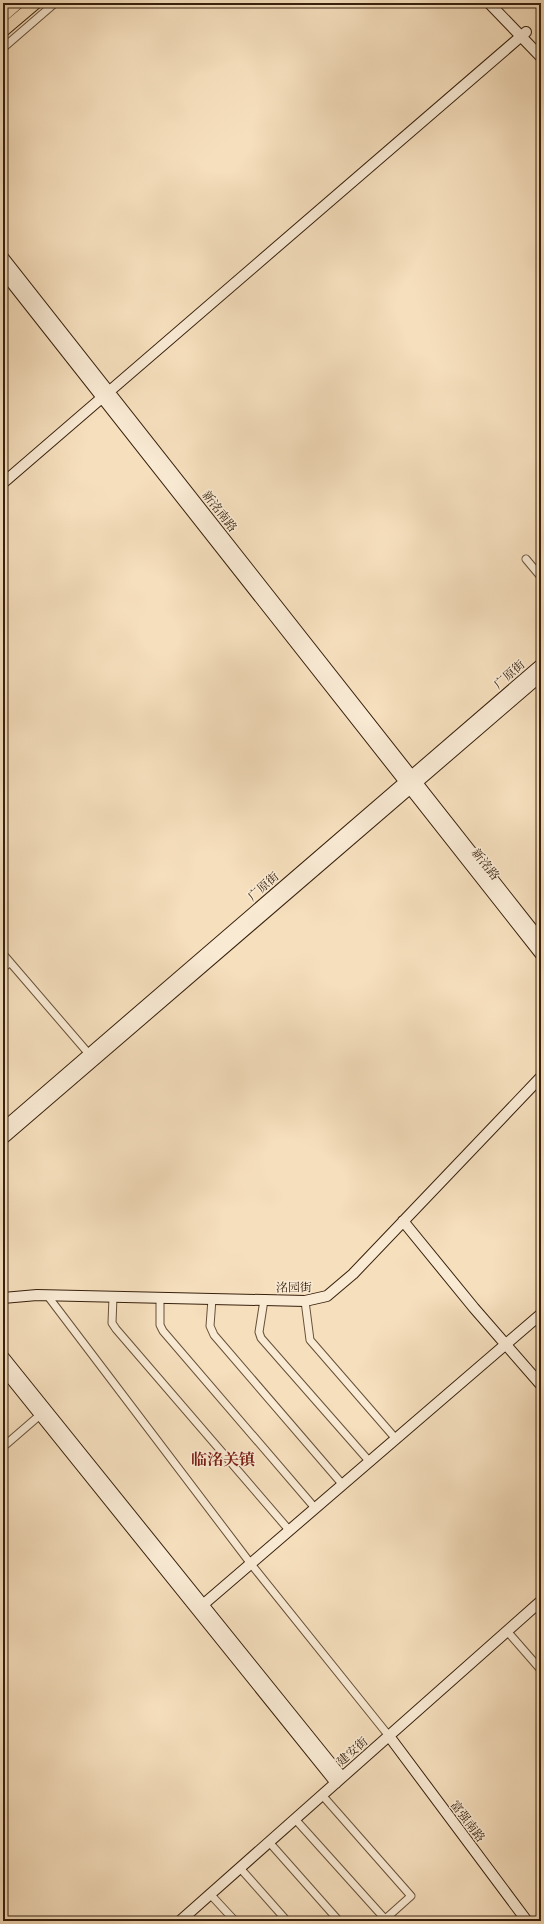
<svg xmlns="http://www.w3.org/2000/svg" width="544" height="1924" viewBox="0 0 544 1924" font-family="'Libre Caslon Text','Noto Serif SC',serif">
	<rect width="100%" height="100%" fill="#f6dfbd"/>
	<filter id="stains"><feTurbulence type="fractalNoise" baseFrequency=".005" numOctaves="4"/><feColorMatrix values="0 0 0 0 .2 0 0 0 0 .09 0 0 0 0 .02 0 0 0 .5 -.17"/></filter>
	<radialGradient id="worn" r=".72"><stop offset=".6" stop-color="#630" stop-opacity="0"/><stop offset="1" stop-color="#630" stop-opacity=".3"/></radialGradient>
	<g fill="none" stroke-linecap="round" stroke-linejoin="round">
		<g stroke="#675038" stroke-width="9">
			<path id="street" d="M3,48L55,3
				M526,559L541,577
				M3,954L89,1054
				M3,968L10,962
				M47,1295L251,1564L389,1736
				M113,1297L112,1323L116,1329L289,1530
				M160,1298V1325L163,1331L315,1508
				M212,1299L210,1326L214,1335L343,1485
				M264,1300L259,1332L261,1338L369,1461
				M305,1301L310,1340L396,1439
				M3,1447L40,1415
				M507,1631L541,1670
				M322,1795L411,1896L383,1921
				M295,1819L385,1919
				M269,1842L339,1921
				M240,1868L287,1921
				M210,1894L235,1921"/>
		</g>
		<g stroke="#37200c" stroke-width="12">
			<path id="secondary" d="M489,3L541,57
				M3,257L541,940
				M3,272L541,955
				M3,483L526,32
				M3,1128L541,664
				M3,1139L541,676
				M403,1221L474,1308L541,1385
				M3,1298L37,1295L305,1301L327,1296L353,1274L541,1077
				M3,1356L342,1777
				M3,1369L336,1783
				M198,1609L541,1314
				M389,1736L527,1921
				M180,1921L541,1601"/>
		</g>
		<g stroke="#37200c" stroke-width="13">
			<path id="primary" d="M3,16L18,3
				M3,31L36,3"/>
		</g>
		<use href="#street" stroke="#f9ead4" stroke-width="7"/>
		<use href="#secondary" stroke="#f9ead4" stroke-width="10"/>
		<use href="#primary" stroke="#f6dfbd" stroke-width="11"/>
	</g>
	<g text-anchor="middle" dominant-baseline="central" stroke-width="3" stroke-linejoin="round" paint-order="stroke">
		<g font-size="12" fill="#37200c" stroke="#f9ead4">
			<text transform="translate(220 511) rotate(52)">新洺南路</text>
			<text transform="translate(509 674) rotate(-41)">广原街</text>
			<text transform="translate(486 864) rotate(52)">新洺路</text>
			<text transform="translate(263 886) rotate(-41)">广原街</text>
			<text transform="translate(294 1287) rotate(-1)">洺园街</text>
			<text transform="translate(352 1751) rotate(-41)">建安街</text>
			<text transform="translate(468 1821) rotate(53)">富强南路</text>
		</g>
		<g font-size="16" font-weight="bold" fill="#7a1f14" stroke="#f9ead4">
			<text x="223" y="1459">临洺关镇</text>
		</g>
	</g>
	<rect width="544" height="1924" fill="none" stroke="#f6dfbd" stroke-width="16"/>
	<rect x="4" y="4" width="536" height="1916" fill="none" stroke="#37200c" stroke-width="2"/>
	<rect x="8" y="8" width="528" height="1908" fill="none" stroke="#37200c"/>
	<rect width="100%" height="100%" filter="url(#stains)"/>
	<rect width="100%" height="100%" fill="url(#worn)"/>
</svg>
